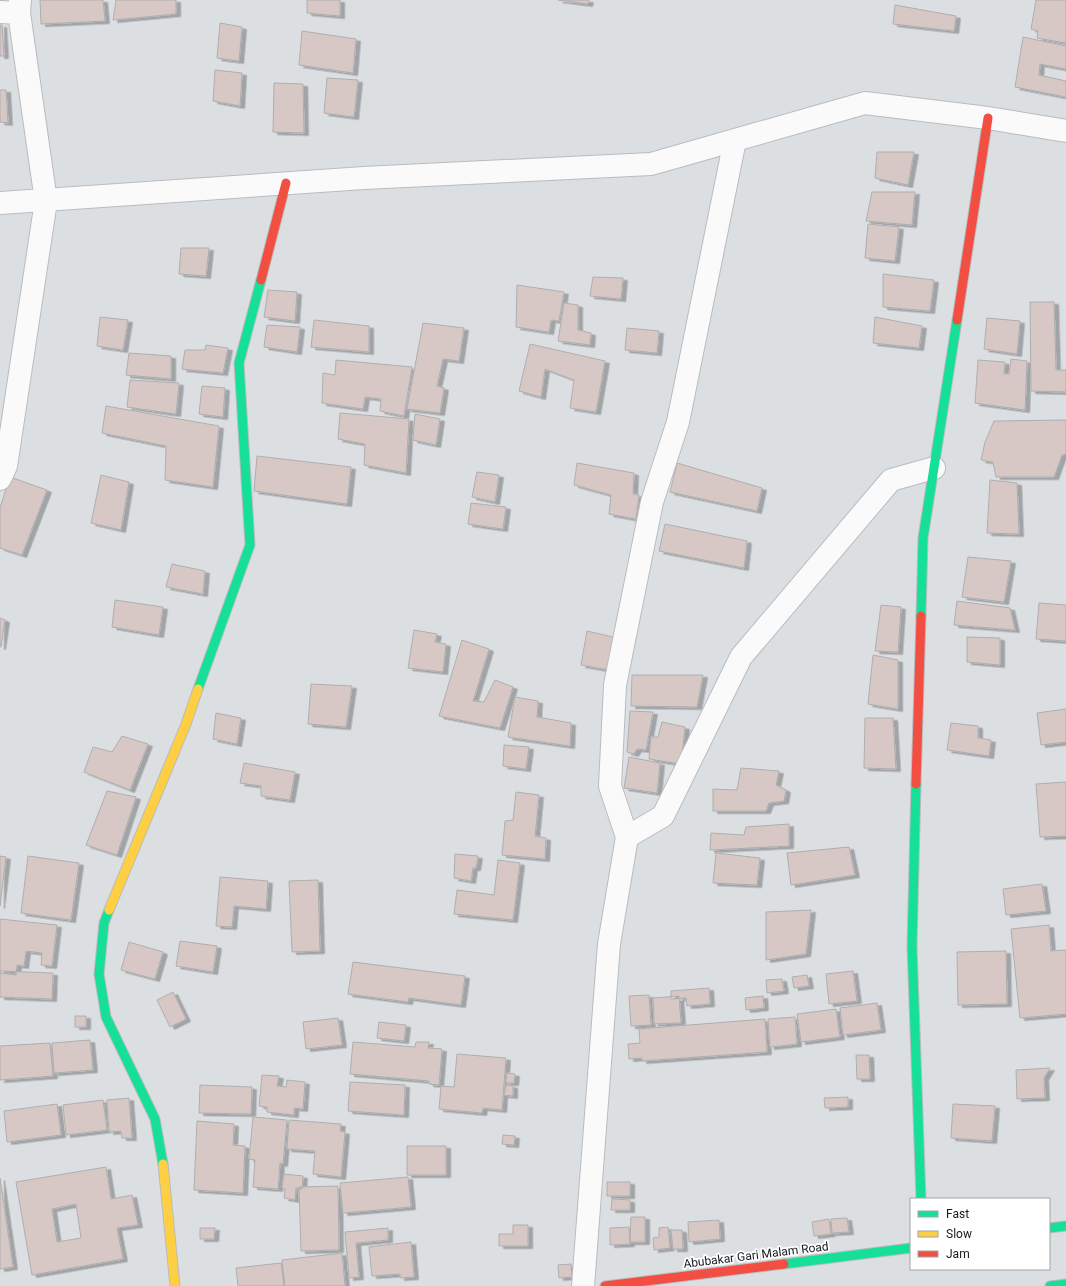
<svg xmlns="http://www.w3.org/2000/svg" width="1066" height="1286" viewBox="0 0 1066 1286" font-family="Roboto,sans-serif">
	<defs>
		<filter id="shadow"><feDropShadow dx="4.5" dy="2.5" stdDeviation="0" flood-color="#0004"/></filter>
	</defs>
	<rect width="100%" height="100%" fill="#dcdfe2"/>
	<path fill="#d8c8c5" stroke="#aeaeaf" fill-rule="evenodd" filter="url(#shadow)" d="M40,0H103L105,21L41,24Z
		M116,0H176V14L113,20Z
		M307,0H340V16L307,13Z
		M558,0H589L588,4Z
		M1036,0H1066V43L1037,38L1038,31L1031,29Z
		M895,5L956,16L954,31L893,24Z
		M220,23L242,27L239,61L217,58Z
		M0,25H2L4,56H0Z
		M302,31L356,39L353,73L299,65Z
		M1023,37L1066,46V69L1040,64L1039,75L1066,81V97L1015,87Z
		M215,70L242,73L240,106L213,101Z
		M327,78L358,80L354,117L324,113Z
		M274,83L303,84L304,133L273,132Z
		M0,90H6L8,123L0,122Z
		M877,152H914L908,185L875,178Z
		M872,192H915L912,225L866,221Z
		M868,224L899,227L895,261L865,258Z
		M181,248H209L206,276L179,274Z
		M883,274L934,280L930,311L883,307Z
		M593,277L623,278L621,299L590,296Z
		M517,285L564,292L559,321L551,320L549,332L516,327Z
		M268,290L297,292L295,321L264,317Z
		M1030,302H1054L1056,370H1066V392L1031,391Z
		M564,303L578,305V330L591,333L590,345L558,341Z
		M100,317L128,320L123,350L97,346Z
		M875,317L922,326L919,348L873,343Z
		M987,318L1020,321L1017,354L984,349Z
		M314,320L369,326V352L311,347Z
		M423,323L464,328L459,361L443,359L437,386L444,388L440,413L407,409Z
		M267,325L300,327L297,352L264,347Z
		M627,328L659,331L657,353L625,350Z
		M530,344L605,361L596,412L570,408L574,380L545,369L541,397L519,391Z
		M206,345L228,348L223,373L182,369L185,350H205Z
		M129,353L171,356V379L126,375Z
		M1011,359L1027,361L1025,410L975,403L978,360L1005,362L1004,374H1009Z
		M336,360L412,367L404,416L380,411L381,399L365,397L363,409L322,403L323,373L335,375Z
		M130,380L179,383L176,414L127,407Z
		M202,386L225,388L223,417L199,414Z
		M106,406L219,426L213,487L165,480L166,446L102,433Z
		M340,413L409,419L406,473L364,465L365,444L338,439Z
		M415,414L440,419L436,445L413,440Z
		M1066,420V454L1062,455L1054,477H996L993,462L981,460L985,442L994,421Z
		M257,456L351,467L347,504L254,491Z
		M577,463L634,473L633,494L639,495L636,519L609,514L611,495L574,485Z
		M677,463L762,488L757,511L670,492Z
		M477,472L499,475L495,502L472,497Z
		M101,475L129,482L121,530L91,523Z
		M10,477L47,490L22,555L0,548V508Z
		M990,480L1017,483L1019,534L987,533Z
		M471,503L506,507L503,529L468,524Z
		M665,524L747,541L744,568L659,551Z
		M968,557L1011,561L1004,602L962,597Z
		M172,564L205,571L203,594L166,587Z
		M115,600L163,607L159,635L112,627Z
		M957,601L1010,608L1015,630L954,625Z
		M1039,603L1066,605V641L1036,639Z
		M881,605L901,607L898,652L875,651Z
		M0,618L5,620L1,647H0Z
		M414,630L437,634L435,642L446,644L443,672L408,668Z
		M587,631L613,637L609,670L581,665Z
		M967,637L1000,638V665L967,662Z
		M462,640L489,649L473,701L484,702L495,680L513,687L500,728L439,716Z
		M873,655L898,660V709L868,704Z
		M632,675H703L697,707L631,706Z
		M311,684L352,686L346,727L308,724Z
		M515,697L538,701L537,717L571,723L570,746L508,737Z
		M1066,709V742L1041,745L1037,713Z
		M630,711L653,712L646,750L637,749L634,754L627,752Z
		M216,713L241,718L237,744L213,739Z
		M865,718H893L896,769L864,768Z
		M662,722L685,727L681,764L649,759L651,737H658Z
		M951,723L978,726V738L991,740L989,756L947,750Z
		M122,736L148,744L130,790L84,772L93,747L112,752Z
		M504,745L529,747L526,769L503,766Z
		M629,757L660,763L657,793L624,788Z
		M244,763L295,772L290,800L261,796V786L240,783Z
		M741,768L779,771L776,785L786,790L784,801L769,803L766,811H713V789L737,790Z
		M1066,782V836L1040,837L1036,784Z
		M107,791L136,797L117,855L86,845Z
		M516,792L539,795L535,836L546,838L545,859L502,855L505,821L513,820Z
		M789,824V846L710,850L711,833L744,835L746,827Z
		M849,847L855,875L791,885L787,853Z
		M716,853L760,858L757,885L713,883Z
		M455,854L478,856L476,868H473L471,881L454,878Z
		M0,856L6,857L0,906Z
		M28,856L79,863L71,920L21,913Z
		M498,860L520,863L513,920L454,914L457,890L494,895Z
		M220,877L268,881L266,909L234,906L232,927L216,926Z
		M318,880L320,951L292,952L289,881Z
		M1042,884L1046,911L1006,915L1003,889Z
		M811,910L806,954L766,960V912Z
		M0,919L57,925L52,966L41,965L42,953L26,951L24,966L17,965L16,975L0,973Z
		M1049,925L1051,951L1066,950V1014L1020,1018L1011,929Z
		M180,941L217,946L213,972L176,966Z
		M129,942L163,952L155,979L121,970Z
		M1006,951L1007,1004L958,1005L957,952Z
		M353,962L465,976L461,1005L409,998L408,1002L348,994Z
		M0,971L53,973L52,999L0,997Z
		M853,971L857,1001L829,1004L826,974Z
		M807,975L809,986L794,988L792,977Z
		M782,979L784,991L767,993L766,980Z
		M709,988L710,1004L687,1006L686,998L671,999V991Z
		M173,992L186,1019L170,1027L157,1000Z
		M649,995L651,1025L631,1026L629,996Z
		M679,996L681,1023L654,1024L653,998Z
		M763,996L764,1008L746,1010L745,998Z
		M877,1003L881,1030L843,1035L840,1008Z
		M836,1009L840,1037L801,1042L797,1014Z
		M75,1016H86V1027H75Z
		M795,1017L797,1044L770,1047L768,1019Z
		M338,1018L342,1045L306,1049L303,1022Z
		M765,1019L767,1052L642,1061V1058L629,1059L628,1044L640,1043L639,1029Z
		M379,1022L406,1025L404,1041L377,1038Z
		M90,1040L93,1070L54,1073L52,1043Z
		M353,1042L415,1047L416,1042H429L428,1048L442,1049L439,1085L429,1084V1081L350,1074Z
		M50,1043L53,1076L0,1080V1046Z
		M457,1054L506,1058L502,1110L483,1108L482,1113L439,1109L441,1086L454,1087Z
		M856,1055H869L870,1079H857Z
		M1050,1068L1044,1078L1045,1098L1017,1099L1016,1070Z
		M507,1073L515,1074L514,1083H506Z
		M262,1075L279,1076L277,1086L286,1087L287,1080L305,1082L303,1109L294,1108V1115L267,1112V1107L259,1106Z
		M350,1082L405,1085L404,1115L348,1111Z
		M200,1085L252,1087L251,1114L199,1113Z
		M506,1085L513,1086V1096L504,1095Z
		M848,1097V1107L825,1108L824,1098Z
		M129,1098L132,1138H122L121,1131L109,1132L107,1100Z
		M103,1100L107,1130L66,1135L63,1105Z
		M57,1104L61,1135L7,1142L4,1111Z
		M953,1104L995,1106L992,1141L951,1138Z
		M253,1117L287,1120L283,1164L280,1163L278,1189L253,1187L255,1160L249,1159Z
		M289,1120L341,1124L340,1131L345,1132L341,1177L313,1174L315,1151L287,1149Z
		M197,1121L234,1124L233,1145L245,1146L243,1193L194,1190Z
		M503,1135L515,1136L514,1145L502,1144Z
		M407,1146H446V1175H407Z
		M106,1167L111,1199L132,1195L138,1225L117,1228L123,1259L32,1275L16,1182ZM76,1204L81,1238L57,1242L52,1209Z
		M284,1174L303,1176L302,1189L296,1188L295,1200L284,1198L285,1189L282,1188Z
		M408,1177L411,1207L343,1213L340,1183Z
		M0,1178L13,1267L0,1269Z
		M607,1182H630V1196H607Z
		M338,1186L339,1250L301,1251L299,1187Z
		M612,1199L630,1200V1210H611Z
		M631,1217H645V1242H630Z
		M847,1218L849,1232L832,1233L831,1219Z
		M829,1219L831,1234L814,1236L812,1222Z
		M719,1220L720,1239L689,1242L688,1222Z
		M513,1225H528V1246H499V1234H513Z
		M629,1227L630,1244L610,1245V1228Z
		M668,1227L670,1248L654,1250L653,1238L659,1237V1228Z
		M200,1228H215L214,1239H200Z
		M388,1228V1240L356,1243L359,1277L349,1278L345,1232Z
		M671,1230H682L683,1249H673Z
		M411,1242L414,1277L400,1278V1274L372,1276L369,1247Z
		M342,1253L345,1286H285L282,1260Z
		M281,1263L284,1286H238L236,1268Z
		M571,1264L572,1277L559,1278L558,1265Z"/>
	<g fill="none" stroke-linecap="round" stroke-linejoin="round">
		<g stroke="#b9bcbf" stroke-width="24">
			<path id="street" d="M0,12L19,13
				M0,203L364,178L651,164L865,103L988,118L1066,131
				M0,479L6,466L46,201L19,13L20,0
				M627,837L610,786L615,685L652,502L678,422L735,140
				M583,1286L609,944L627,837L663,816L741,657L891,480L934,468"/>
		</g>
		<g stroke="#b9bcbf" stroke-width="11">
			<path id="fast" d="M921,616L923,538L957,320
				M198,689L250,545L239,363L261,280
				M916,784L912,946L921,1199
				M109,910L104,923L99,974L106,1017L155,1119L163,1164
				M1049,1228L1066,1226
				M784,1264L911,1248
				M1050,1286L1066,1284"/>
		</g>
		<g stroke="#b9bcbf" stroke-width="11">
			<path id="slow" d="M109,910L186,724L198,689
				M163,1164L175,1286"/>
		</g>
		<g stroke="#b9bcbf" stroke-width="11">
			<path id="jam" d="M261,280L286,183
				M957,320L988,118
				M916,784L921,616
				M605,1286L784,1264"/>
		</g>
		<use href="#street" stroke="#fafafb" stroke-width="22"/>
		<use href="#fast" stroke="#16e098" stroke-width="9"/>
		<use href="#slow" stroke="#ffcf43" stroke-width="9"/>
		<use href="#jam" stroke="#f24e42" stroke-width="9"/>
	</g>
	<g text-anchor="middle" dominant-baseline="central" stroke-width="3.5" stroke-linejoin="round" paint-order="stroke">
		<g font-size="12" fill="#17191c" stroke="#fff">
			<text transform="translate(756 1255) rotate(-7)">Abubakar Gari Malam Road</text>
		</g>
	</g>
	<rect x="910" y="1198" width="140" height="72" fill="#ffffff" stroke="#a2a3a4"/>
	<rect x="918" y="1211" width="20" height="6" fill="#16e098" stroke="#a2a3a4"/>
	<text x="946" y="1218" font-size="12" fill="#17191c">Fast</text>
	<rect x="918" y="1231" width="20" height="6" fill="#ffcf43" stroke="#a2a3a4"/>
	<text x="946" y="1238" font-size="12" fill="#17191c">Slow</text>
	<rect x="918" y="1251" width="20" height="6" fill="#f24e42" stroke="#a2a3a4"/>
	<text x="946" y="1258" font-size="12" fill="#17191c">Jam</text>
</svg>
